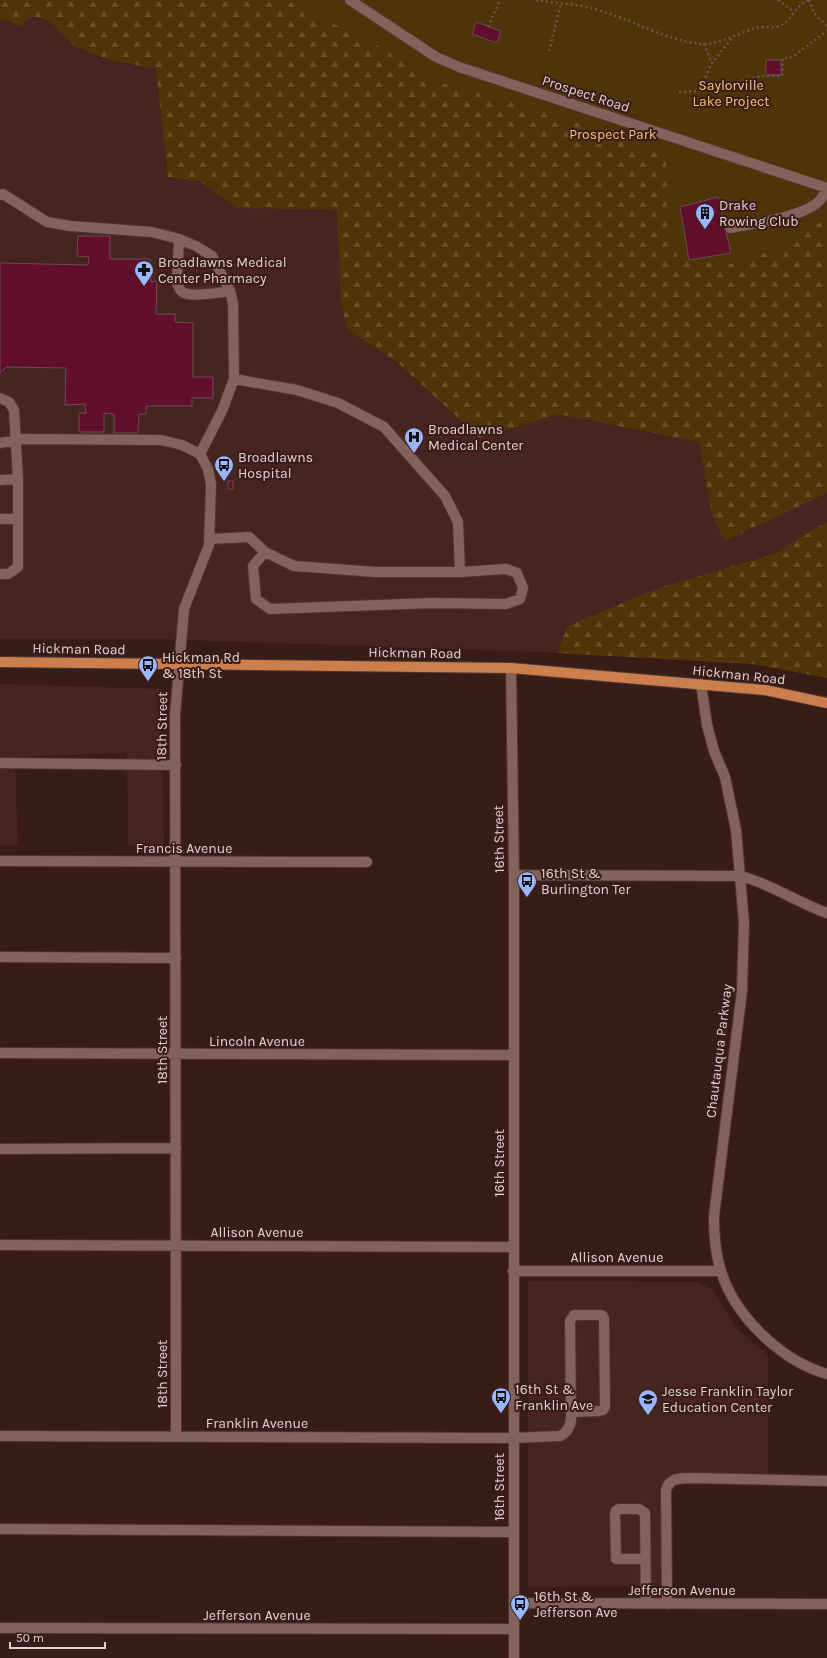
<svg xmlns="http://www.w3.org/2000/svg" width="827" height="1658" viewBox="0 0 827 1658" font-family="Karla,sans-serif">
	<defs>
		<pattern id="forest-firs" width="22" height="20" patternUnits="userSpaceOnUse"><rect width="22" height="20" fill="#4d3507"/><path d="M5 1l3.5 6h-7zM16 11l3.5 6h-7z" fill="#66512a"/></pattern>
	</defs>
	<rect width="100%" height="100%" fill="#381c18"/>
	<path fill="#46241f" d="M0,0L827,269V678L752,664L538,652L155,639H0Z
		M0,684L161,689L164,847L128,846L127,753L15,757L18,845H0Z
		M528,1281L697,1282L713,1290L737,1328L768,1355V1477L666,1478L664,1586L528,1587Z"/>
	<path fill="#4d3507" d="M192,0H827V269L508,268Z"/>
	<path fill="url(#forest-firs)" d="M0,0H286L378,46L442,83L542,110L666,156L667,227L679,261L730,264L777,249L827,218V493L725,541L712,515L699,442L558,414L480,438L397,362L347,329L341,302L337,210L236,208L200,181L168,177L156,69L107,59L74,46L50,21L32,16L20,26L2,19L0,21Z
		M827,522V678L752,664L557,653L568,626L653,590L773,554Z"/>
	<path fill="#610f2c" stroke="#6c4b52" d="M476,22L501,31L497,43L472,34Z
		M766,60H781V75H766Z
		M718,197L731,253L689,260L680,207Z
		M78,236H110V259H150L151,282L157,281L156,314H175V322L193,323V377H213V398H192V406H146V414H139L138,433H114V414L104,413V432H79V413H86L85,404L65,405L66,368L6,367L0,373V263L88,265L89,257L77,256Z
		M228,481H233V489H228Z"/>
	<g fill="none" stroke-linecap="round" stroke-linejoin="round">
		<g stroke="#4e3734" stroke-width="12">
			<path id="minor" d="M350,0L436,57L459,67L827,188
				M0,195L3,194L47,222L70,226L152,232L179,239L196,246L212,256L230,291L233,303L234,379L222,411L200,454
				M730,228C753,224 802,217 818,202C822,199 824,194 827,190
				M179,239L177,282C178,287 180,291 184,293C195,297 218,293 230,291
				M0,398L9,402L14,410L18,479V567L8,574H0
				M0,443L23,439L161,440L182,445L200,454L208,469L211,484L209,545L184,609L175,715L176,1437
				M0,480L18,479
				M0,519H17
				M210,539L249,537L265,552L294,566L376,572H460L458,522L445,496L384,427L338,403L297,390L234,379
				M265,552L253,566L256,599L270,609L432,603L506,604L520,599L523,588L517,573L506,569L460,572
				M511,668L514,875V1658
				M701,684L707,725L714,751L725,777L736,830L744,923L742,991L714,1216C714,1235 715,1253 721,1271C735,1317 782,1361 827,1374
				M0,763L176,765
				M0,861L367,862
				M514,875L741,876C771,884 798,903 827,913
				M0,957L176,958
				M0,1053L514,1055
				M0,1149L176,1148
				M0,1245L513,1247
				M513,1271H721
				M0,1436L513,1438L560,1436C570,1431 572,1422 571,1412L570,1321L574,1315H601L603,1316L604,1319L605,1407L603,1410L599,1411L571,1412
				M0,1529L514,1532
				M645,1559H616L615,1515L616,1511L619,1509H639L645,1513L646,1603
				M514,1603L827,1604
				M667,1604L666,1490C670,1477 679,1479 691,1478L827,1481
				M0,1628L514,1629"/>
		</g>
		<g stroke="#4e3734" stroke-width="12">
			<path id="major" d="M0,662L511,668L765,690L827,703"/>
		</g>
		<path stroke="#6d5450" stroke-width="2.5" stroke-dasharray="2 3" stroke-linecap="butt" d="M536,0C551,3 566,3 581,6C593,8 605,12 616,16C644,26 672,42 703,44C719,44 740,33 755,28C763,25 771,29 779,26C792,21 795,6 808,0
			M778,0L794,12
			M809,0L814,13L827,26
			M488,27L500,0
			M704,44L712,63
			M549,51L561,4
			M699,91L762,76H782L783,58H790L795,55L827,31
			M679,92L699,91L712,63L733,37"/>
		<use href="#minor" stroke="#84625c" stroke-width="10"/>
		<use href="#major" stroke="#cc7f4d" stroke-width="10"/>
	</g>
	<defs>
		<g id="building-pin" transform="scale(1)"><path d="M0 17L-7.5 6A9.5 9.5 0 1 1 7.5 6Z" fill="#99b5fd" stroke="#381c18"/><path d="M-4-6H4V6H1V3H-1V6H-4ZM-2.5-4.3h1.7v1.8h-1.7ZM.8-4.3h1.7v1.8H.8ZM-2.5-1h1.7V.8h-1.7ZM.8-1h1.7V.8H.8Z" fill="#111"/></g>
		<g id="pharmacy-pin" transform="scale(1)"><path d="M0 17L-7.5 6A9.5 9.5 0 1 1 7.5 6Z" fill="#99b5fd" stroke="#381c18"/><path d="M-2-6h4v4h4v4h-4v4h-4v-4h-4v-4h4Z" fill="#111"/></g>
		<g id="hospital-pin" transform="scale(1)"><path d="M0 17L-7.5 6A9.5 9.5 0 1 1 7.5 6Z" fill="#99b5fd" stroke="#381c18"/><path d="M-5-5h3v3.5h4V-5h3V5h-3V1.5h-4V5h-3Z" fill="#111"/></g>
		<g id="bus-pin" transform="scale(1)"><path d="M0 17L-7.5 6A9.5 9.5 0 1 1 7.5 6Z" fill="#99b5fd" stroke="#381c18"/><path d="M-5-6H5V4H4V6H2V4H-2V6H-4V4H-5ZM-3.5-4V0h7V-4ZM-3.5 1.2v1.5H-2V1.2ZM2 1.2v1.5H3.5V1.2Z" fill="#111"/></g>
		<g id="school-pin" transform="scale(1)"><path d="M0 17L-7.5 6A9.5 9.5 0 1 1 7.5 6Z" fill="#99b5fd" stroke="#381c18"/><path d="M0-5L7-2L0 1L-7-2ZM-4 1L0 2.5L4 1V4Q0 6-4 4Z" fill="#111"/></g>
	</defs>
	<g fill-rule="evenodd">
		<use href="#building-pin" x="705" y="213"/>
		<use href="#pharmacy-pin" x="144" y="270"/>
		<use href="#hospital-pin" x="414" y="437"/>
		<use href="#bus-pin" x="224" y="465"/>
		<use href="#bus-pin" x="148" y="665"/>
		<use href="#bus-pin" x="527" y="881"/>
		<use href="#bus-pin" x="501" y="1397"/>
		<use href="#school-pin" x="648" y="1399"/>
		<use href="#bus-pin" x="520" y="1604"/>
	</g>
	<g text-anchor="middle" dominant-baseline="central" stroke-width="4" stroke-linejoin="round" paint-order="stroke">
		<g font-size="14" fill="#f8c572" stroke="#381c18">
			<text x="731" y="85">Saylorville<tspan x="731" dy="16">Lake Project</tspan></text>
			<text x="613" y="134">Prospect Park</text>
		</g>
		<g font-size="14" fill="#e5d1ce" stroke="#381c18">
			<text transform="translate(586 94) rotate(18)">Prospect Road</text>
			<text transform="translate(79 649) rotate(1)">Hickman Road</text>
			<text transform="translate(415 653) rotate(1)">Hickman Road</text>
			<text transform="translate(739 675) rotate(6)">Hickman Road</text>
			<text transform="translate(162 726) rotate(-89)">18th Street</text>
			<text transform="translate(499 839) rotate(-91)">16th Street</text>
			<text x="184" y="848">Francis Avenue</text>
			<text x="257" y="1041">Lincoln Avenue</text>
			<text transform="translate(162 1050) rotate(-90)">18th Street</text>
			<text transform="translate(719 1051) rotate(-83)">Chautauqua Parkway</text>
			<text transform="translate(499 1163) rotate(-90)">16th Street</text>
			<text x="257" y="1232">Allison Avenue</text>
			<text x="617" y="1257">Allison Avenue</text>
			<text transform="translate(162 1374) rotate(-90)">18th Street</text>
			<text x="257" y="1423">Franklin Avenue</text>
			<text transform="translate(499 1487) rotate(-90)">16th Street</text>
			<text x="682" y="1590">Jefferson Avenue</text>
			<text x="257" y="1615">Jefferson Avenue</text>
		</g>
		<g font-size="14" fill="#e5d1ce" stroke="#381c18" text-anchor="start">
			<text x="719" y="205">Drake<tspan x="719" dy="16">Rowing Club</tspan></text>
			<text x="158" y="262">Broadlawns Medical<tspan x="158" dy="16">Center Pharmacy</tspan></text>
			<text x="428" y="429">Broadlawns<tspan x="428" dy="16">Medical Center</tspan></text>
			<text x="238" y="457">Broadlawns<tspan x="238" dy="16">Hospital</tspan></text>
			<text x="162" y="657">Hickman Rd<tspan x="162" dy="16">&amp; 18th St</tspan></text>
			<text x="541" y="873">16th St &amp;<tspan x="541" dy="16">Burlington Ter</tspan></text>
			<text x="515" y="1389">16th St &amp;<tspan x="515" dy="16">Franklin Ave</tspan></text>
			<text x="662" y="1391">Jesse Franklin Taylor<tspan x="662" dy="16">Education Center</tspan></text>
			<text x="534" y="1596">16th St &amp;<tspan x="534" dy="16">Jefferson Ave</tspan></text>
		</g>
	</g>
	<path d="M10 1642v6h95v-6" fill="none" stroke="#e5d1ce" stroke-width="2"/>
	<text x="16" y="1642" font-size="12" fill="#e5d1ce" stroke="#381c18" stroke-width="3" paint-order="stroke">50 m</text>
</svg>
